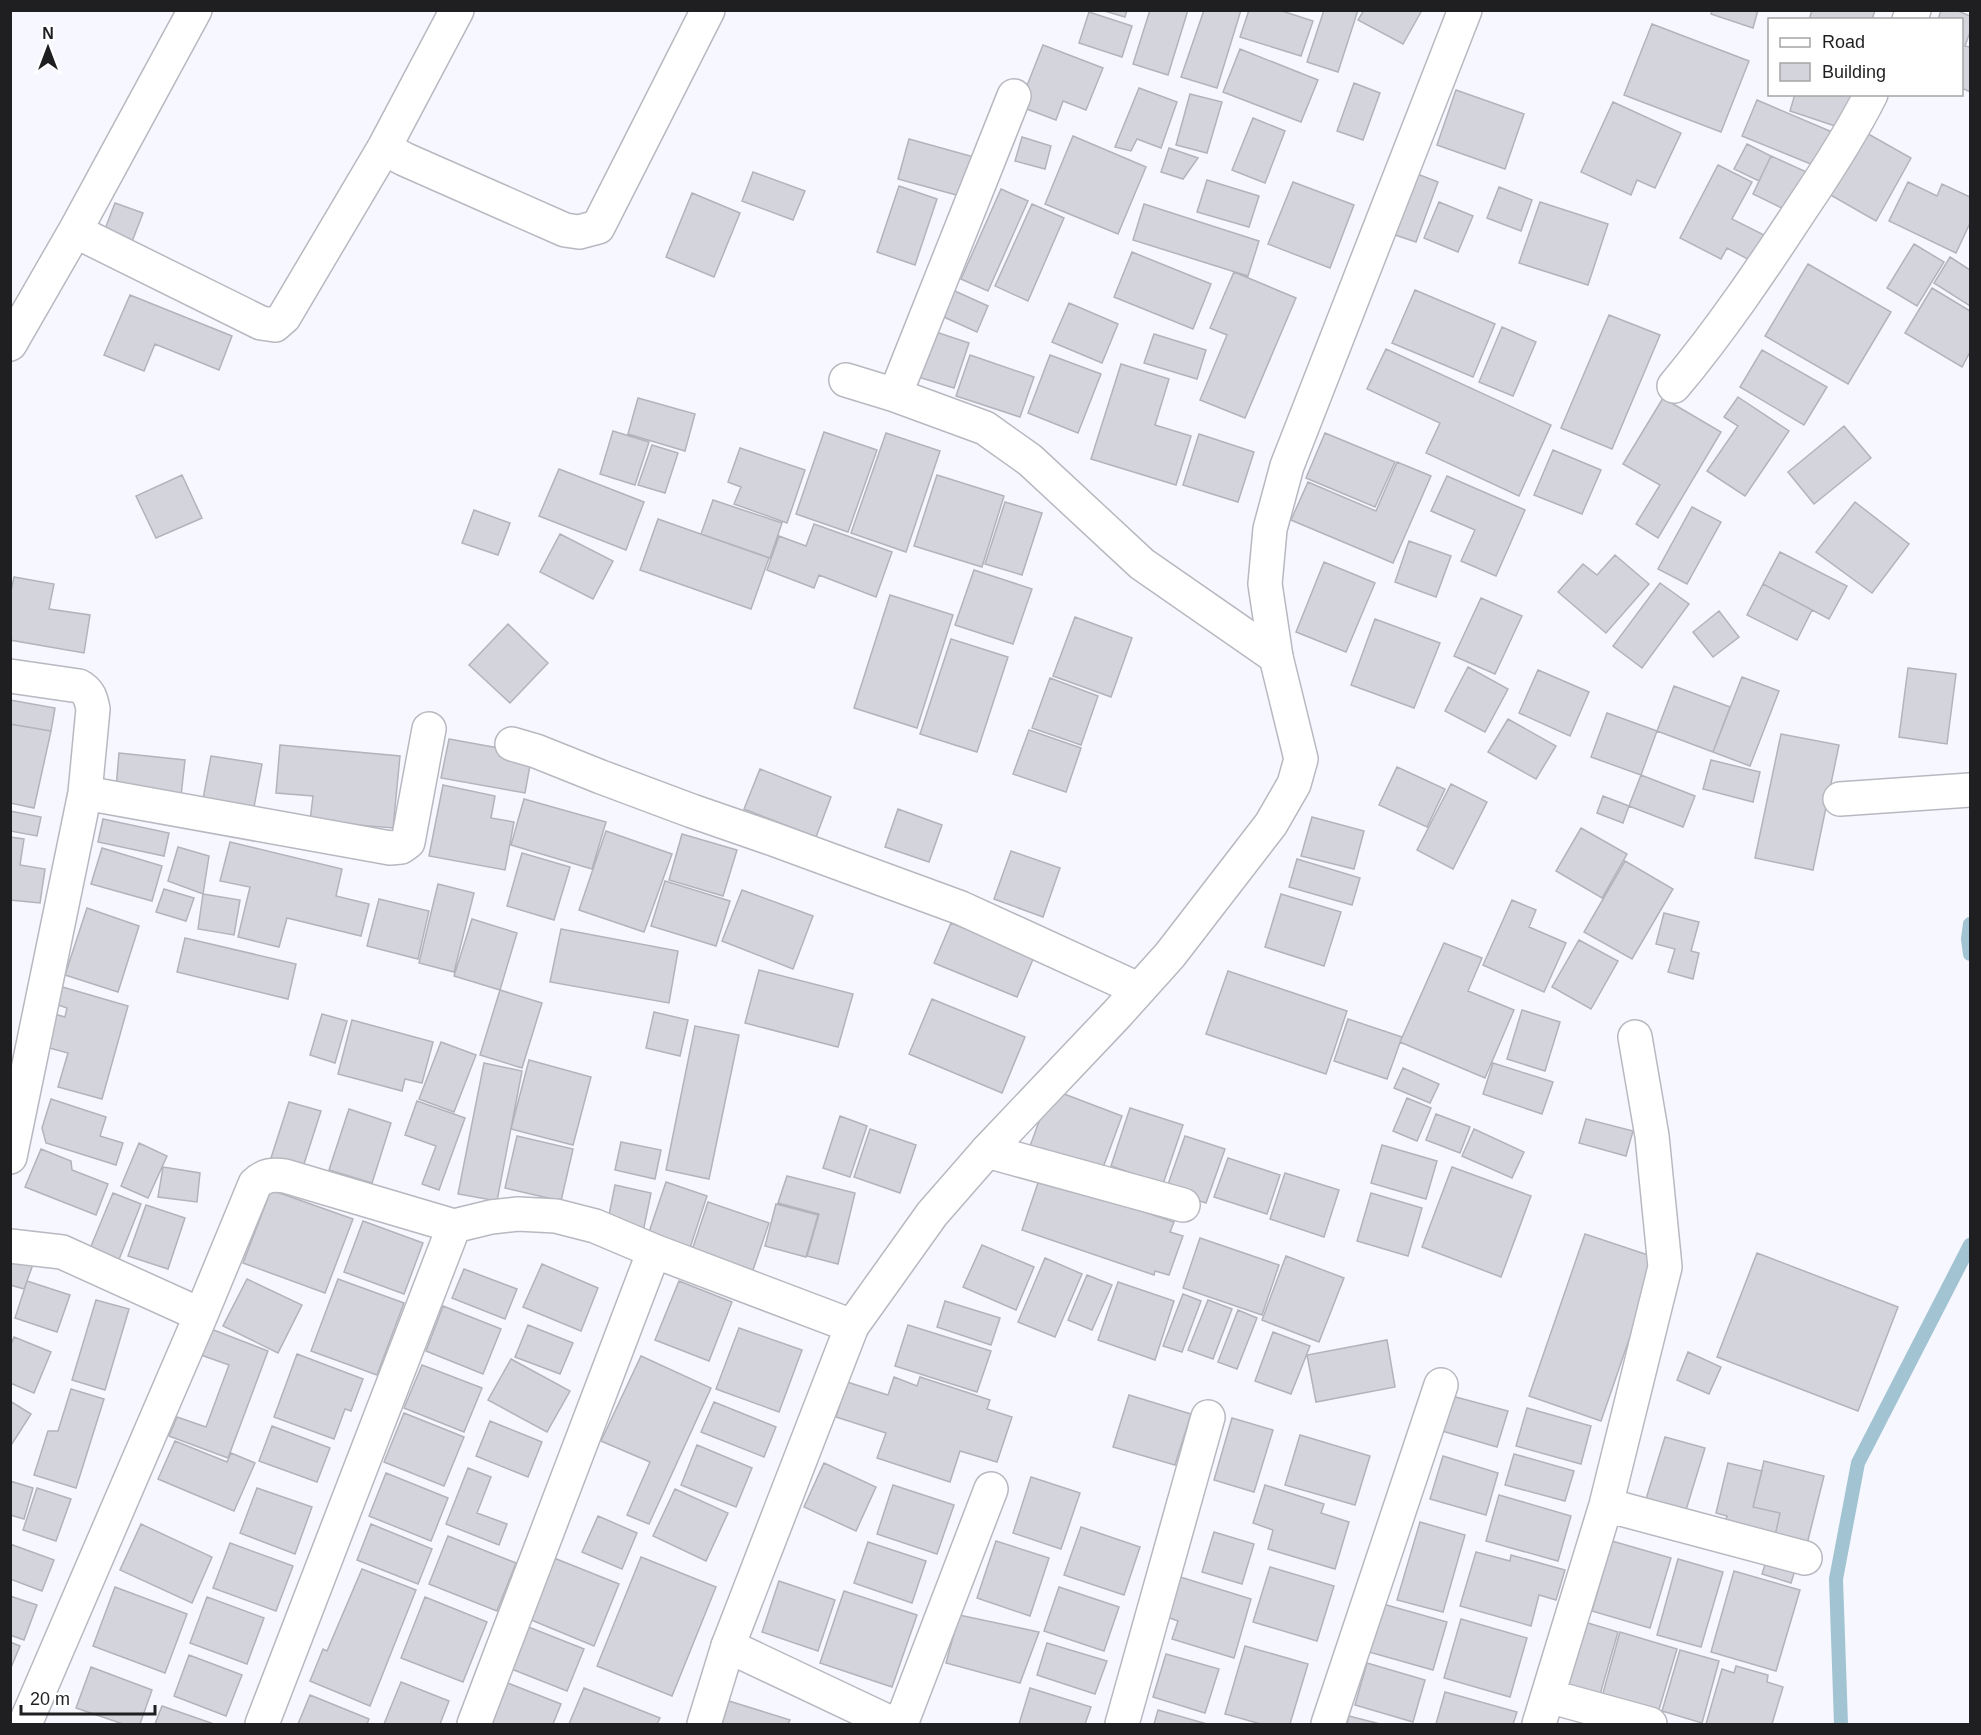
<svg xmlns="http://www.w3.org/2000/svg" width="1981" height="1735" viewBox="0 0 1981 1735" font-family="Helvetica,sans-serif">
	<rect width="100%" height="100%" fill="#f6f7ff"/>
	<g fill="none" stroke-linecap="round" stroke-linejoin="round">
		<path stroke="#a2c3d2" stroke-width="14" d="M1970,924L1968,939L1970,954
			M1841,1724L1836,1579L1858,1463L1970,1245"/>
	</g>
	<path fill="#d4d5dc" stroke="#b3b4bb" stroke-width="1.5" d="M1101,10H1127L1125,17Z
		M1150,10H1188L1168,75L1133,64Z
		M1204,10H1241L1217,88L1181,77Z
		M1249,10H1279L1313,21L1301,56L1240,37Z
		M1324,10H1358L1338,72L1307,62Z
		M1364,10H1419L1421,12L1403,44L1358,20Z
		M1712,10H1758L1753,28L1711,14Z
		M1812,10H1875L1872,20H1809Z
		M1941,10H1956L1970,16V32L1965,46L1970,47V92L1962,88V20H1938Z
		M1089,12L1132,26L1122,57L1079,43Z
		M1652,24L1749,61L1721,132L1624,95Z
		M1043,45L1103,68L1086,110L1063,101L1056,120L1019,106Z
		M1240,49L1318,80L1301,122L1223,92Z
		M1354,83L1380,93L1363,140L1337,131Z
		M1139,88L1177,102L1161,148L1137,139L1131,151L1115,147Z
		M1456,90L1524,114L1505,169L1437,145Z
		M1190,94L1222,102L1207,153L1176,145Z
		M1795,94H1852L1841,128L1790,111Z
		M1757,100L1832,132L1818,167L1742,136Z
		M1613,102L1681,133L1655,188L1637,180L1631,195L1581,172Z
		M1253,118L1285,131L1265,183L1232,170Z
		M1863,131L1911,158L1876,221L1827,193Z
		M1073,136L1146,167L1118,234L1045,204Z
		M1022,137L1051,146L1045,169L1015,161Z
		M909,139L981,159L971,199L898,179Z
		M1747,144L1771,156L1759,181L1734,169Z
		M1169,148L1198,158L1183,179L1161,172Z
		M1771,156L1811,174L1792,213L1753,194Z
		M1718,165L1752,182L1732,219L1770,238L1757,264L1727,248L1721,259L1680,238Z
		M753,172L805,191L793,220L742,201Z
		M1412,172L1438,182L1416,242L1389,233Z
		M1207,180L1259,196L1249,227L1197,212Z
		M1293,182L1354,205L1330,268L1268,244Z
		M1908,182L1937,196L1942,184L1970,197V223L1956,253L1889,221Z
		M899,186L937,199L915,265L877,252Z
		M1499,187L1532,200L1521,231L1487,218Z
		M1001,189L1028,201L988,291L961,279Z
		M692,193L740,213L714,277L666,257Z
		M1439,202L1473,216L1458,252L1424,238Z
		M1540,202L1608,224L1588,285L1519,263Z
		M115,203L143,213L130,247L102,237Z
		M1032,204L1064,218L1028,301L995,286Z
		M1144,204L1259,241L1248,276L1133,240Z
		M1914,244L1944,262L1917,306L1887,288Z
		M1132,252L1211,284L1193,329L1114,297Z
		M1950,257L1970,270V306L1934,283Z
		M1808,264L1891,312L1848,384L1765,336Z
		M1234,272L1296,298L1245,418L1200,400L1227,335L1210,328Z
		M946,287L988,306L977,332L935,313Z
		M1932,288L1970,311V352L1962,367L1905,333Z
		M1415,290L1495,324L1473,377L1392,343Z
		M130,295L232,336L219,370L155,344L144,371L104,355Z
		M1069,303L1118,324L1102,363L1052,342Z
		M1609,315L1660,335L1612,449L1561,428Z
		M1502,327L1536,342L1513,396L1479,382Z
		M930,330L969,343L954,388L915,376Z
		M1154,334L1206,350L1197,379L1144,363Z
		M1386,349L1551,425L1519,496L1426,453L1440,423L1367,389Z
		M1762,350L1827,387L1804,425L1740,387Z
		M970,355L1034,377L1020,417L956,396Z
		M1050,355L1101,374L1078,433L1028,413Z
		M1121,364L1169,379L1155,425L1191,436L1176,485L1091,459Z
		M1738,397L1789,431L1745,496L1707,471L1738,426L1724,417Z
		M638,398L695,414L685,451L628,434Z
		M1663,398L1721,432L1658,538L1636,524L1660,485L1623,464Z
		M1844,426L1871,458L1814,504L1788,472Z
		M613,431L649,442L635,485L600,474Z
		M824,432L877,450L848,532L796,514Z
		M886,433L940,451L906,552L851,533Z
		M1325,433L1395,462L1375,507L1306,478Z
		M1199,434L1254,452L1238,502L1183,485Z
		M652,445L678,453L665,493L638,485Z
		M740,448L805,470L787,523L734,504L741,487L728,482Z
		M1553,450L1601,470L1582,514L1534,495Z
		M1397,462L1431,476L1393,563L1291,520L1308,482L1376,511Z
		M559,469L644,502L626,550L539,516Z
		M182,475L202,518L156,538L136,496Z
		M937,475L1004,496L982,567L914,546Z
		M1447,476L1525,510L1496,576L1461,561L1475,530L1431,511Z
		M713,500L782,523L770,558L701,534Z
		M1005,502L1042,513L1022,575L985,564Z
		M1855,502L1909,544L1872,593L1816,552Z
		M1692,507L1721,522L1687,584L1658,569Z
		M474,510L510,523L498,555L462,543Z
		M658,519L769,558L751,609L640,570Z
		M814,524L892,552L876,597L819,575L814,588L767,570L779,536L806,546Z
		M560,534L613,561L593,599L540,572Z
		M1409,541L1451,556L1436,597L1395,582Z
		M1780,552L1847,586L1829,619L1763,584Z
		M1615,555L1649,584L1606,633L1558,592L1583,564L1597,575Z
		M1324,562L1375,583L1346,652L1296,632Z
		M974,570L1032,589L1013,644L955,625Z
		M14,577L54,584L49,609L90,615L84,653L10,640V596Z
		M1660,583L1689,604L1642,668L1613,646Z
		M1763,584L1812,610L1797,640L1747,615Z
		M890,595L953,615L917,728L854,708Z
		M1481,598L1522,616L1495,674L1454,656Z
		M1719,611L1739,637L1713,657L1693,632Z
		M1075,617L1132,638L1111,697L1053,676Z
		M1375,619L1440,643L1414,708L1351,685Z
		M508,624L548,663L510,703L469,665Z
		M951,639L1008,657L977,752L920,734Z
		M1468,667L1508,689L1485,732L1445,711Z
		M1908,668L1956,674L1947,744L1899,737Z
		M1538,670L1589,692L1570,736L1519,713Z
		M1742,677L1779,691L1750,766L1713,752Z
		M1050,678L1098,696L1081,745L1032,728Z
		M1674,686L1730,707L1713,752L1657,731Z
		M10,700L55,708L51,731L10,724Z
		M1607,713L1657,731L1641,775L1591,757Z
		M1508,719L1556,746L1536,779L1488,752Z
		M10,724L51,731L34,808L10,803Z
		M1029,730L1081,748L1066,792L1013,774Z
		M1781,734L1839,745L1813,870L1755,858Z
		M449,739L532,754L525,793L441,778Z
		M280,745L400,756L393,828L310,821L313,796L276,793Z
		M119,753L185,760L181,796L116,788Z
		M211,756L262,764L254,807L203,799Z
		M1711,760L1760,772L1753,802L1703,789Z
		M1397,767L1445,789L1427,827L1379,805Z
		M760,769L831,797L816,837L744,809Z
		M1641,775L1695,796L1683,827L1629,806Z
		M1451,784L1487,802L1453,869L1417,850Z
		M443,785L495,796L491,818L514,822L505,870L429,856Z
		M1603,796L1629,806L1623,823L1597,813Z
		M524,799L606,822L592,869L511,845Z
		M898,809L942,825L929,862L885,847Z
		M10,811L41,817L37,836L10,831Z
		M1312,817L1364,831L1354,869L1301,856Z
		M103,819L169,833L164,856L98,842Z
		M1581,828L1627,854L1602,898L1556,871Z
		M606,831L672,854L644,932L579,910Z
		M682,834L737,850L723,896L669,880Z
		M10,837L24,839L20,865L45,869L40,903L10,900Z
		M230,842L342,869L336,896L369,904L361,936L287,918L279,947L238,937L250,887L220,881Z
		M178,847L209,856L203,894L168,881Z
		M102,848L162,866L152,901L91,884Z
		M1011,851L1060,868L1043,917L994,899Z
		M522,853L570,867L554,920L507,906Z
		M1297,859L1360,878L1352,905L1289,887Z
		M1625,861L1673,889L1632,959L1584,932Z
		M665,881L730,901L716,946L651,926Z
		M438,884L474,893L454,972L419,963Z
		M164,889L194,898L186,921L156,912Z
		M742,890L813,916L793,969L722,941Z
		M203,894L240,900L234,935L198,929Z
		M1281,894L1341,912L1324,966L1265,947Z
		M379,899L429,911L418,959L367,946Z
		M1512,900L1536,910L1529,927L1566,943L1544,992L1483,965Z
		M87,908L139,926L118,992L65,975Z
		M1664,913L1699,922L1691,951L1699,953L1693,979L1668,972L1675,949L1656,944Z
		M472,919L517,933L500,990L454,976Z
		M951,923L1034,957L1017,997L934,963Z
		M561,929L678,951L669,1003L550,982Z
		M185,938L296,964L288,999L177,972Z
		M1579,940L1618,961L1591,1009L1552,987Z
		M1444,943L1482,958L1468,991L1514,1010L1485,1078L1400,1042Z
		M759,970L853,994L838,1047L745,1023Z
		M1228,971L1347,1011L1326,1074L1206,1034Z
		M59,986L128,1006L102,1099L58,1087L68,1053L42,1046L51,1013L65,1017L67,1008L55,1004Z
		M500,990L542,1003L522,1068L480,1055Z
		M932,999L1025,1037L1002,1093L909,1054Z
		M1522,1010L1560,1022L1545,1071L1507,1059Z
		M654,1012L688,1020L680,1056L646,1048Z
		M322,1014L347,1021L335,1063L310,1055Z
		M1348,1019L1402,1037L1387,1079L1334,1061Z
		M352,1020L433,1042L422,1083L405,1079L402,1091L338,1074Z
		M695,1026L739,1035L709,1179L666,1170Z
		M441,1042L476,1055L454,1112L419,1099Z
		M529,1060L591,1077L573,1145L511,1129Z
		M484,1063L522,1071L497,1201L458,1194Z
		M1493,1063L1553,1082L1542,1114L1483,1094Z
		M1403,1068L1439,1084L1430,1103L1394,1088Z
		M1051,1089L1122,1116L1101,1173L1030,1146Z
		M1407,1098L1431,1108L1417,1141L1393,1131Z
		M51,1099L106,1117L100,1136L123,1143L116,1165L46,1143L42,1128Z
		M417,1101L465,1118L439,1190L422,1184L436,1146L405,1135Z
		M289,1102L321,1111L303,1167L271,1158Z
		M1130,1108L1183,1125L1163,1184L1111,1166Z
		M349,1109L391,1123L372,1183L329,1170Z
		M1436,1114L1470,1127L1460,1153L1426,1140Z
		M840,1116L867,1126L850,1177L823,1168Z
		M1586,1119L1633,1131L1626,1156L1579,1143Z
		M870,1129L916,1145L900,1193L854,1177Z
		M1474,1129L1524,1152L1512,1178L1462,1156Z
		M517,1136L573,1149L561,1201L505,1188Z
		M1185,1136L1225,1149L1206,1203L1166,1190Z
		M621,1142L661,1150L655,1179L615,1170Z
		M139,1143L167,1156L148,1198L121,1186Z
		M1382,1145L1437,1161L1426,1199L1371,1183Z
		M41,1149L71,1161L72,1170L108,1184L96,1215L25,1187Z
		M1228,1158L1280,1175L1267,1214L1214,1197Z
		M163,1167L200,1173L197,1202L158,1197Z
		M1452,1167L1531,1196L1501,1277L1422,1247Z
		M1285,1173L1339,1190L1324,1237L1270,1219Z
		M787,1176L855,1193L838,1264L807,1256L819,1214L778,1203Z
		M1040,1177L1174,1222L1170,1232L1183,1236L1169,1275L1155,1271L1154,1275L1022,1230Z
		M666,1182L707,1196L688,1254L646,1241Z
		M615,1185L651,1193L643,1232L607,1225Z
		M271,1190L353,1219L325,1293L243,1263Z
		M113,1193L141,1204L118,1262L89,1251Z
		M1371,1193L1422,1208L1408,1256L1357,1241Z
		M708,1202L769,1223L752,1273L691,1253Z
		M776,1204L818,1215L806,1257L765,1246Z
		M146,1205L185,1218L168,1269L128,1256Z
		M363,1221L423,1243L404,1294L344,1272Z
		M1585,1234L1657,1258L1601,1421L1529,1396Z
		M1200,1238L1279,1265L1262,1315L1183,1288Z
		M982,1245L1034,1267L1016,1310L963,1287Z
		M10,1250L35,1259L24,1289L10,1285Z
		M1757,1253L1898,1307L1858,1411L1717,1357Z
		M1286,1256L1344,1278L1319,1342L1262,1320Z
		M1045,1258L1082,1274L1055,1337L1018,1322Z
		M542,1264L598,1288L581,1331L523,1307Z
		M464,1269L517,1289L505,1319L452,1298Z
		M1087,1275L1112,1285L1092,1330L1068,1320Z
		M247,1279L302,1305L278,1353L223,1326Z
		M338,1279L404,1303L377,1375L311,1351Z
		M27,1281L70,1295L57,1332L15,1318Z
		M679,1281L732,1302L709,1361L655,1340Z
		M1118,1282L1174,1301L1155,1360L1098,1340Z
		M1183,1294L1201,1301L1182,1352L1163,1346Z
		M96,1300L129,1309L105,1390L72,1380Z
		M1208,1300L1232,1309L1213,1359L1188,1350Z
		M945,1301L1000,1318L991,1345L937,1327Z
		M443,1306L501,1329L483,1374L426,1351Z
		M1238,1310L1257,1318L1237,1369L1218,1362Z
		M528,1325L573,1343L560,1374L515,1357Z
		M908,1325L991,1351L977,1392L895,1366Z
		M739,1328L802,1350L779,1412L716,1389Z
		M211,1329L268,1351L228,1458L169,1436L177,1417L206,1427L229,1365L201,1355Z
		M1273,1332L1310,1346L1291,1394L1255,1381Z
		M14,1337L51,1352L34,1393L10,1383V1347Z
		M1387,1340L1395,1387L1316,1402L1307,1355Z
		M1688,1352L1721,1367L1709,1394L1677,1380Z
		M297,1354L363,1379L351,1411L345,1409L334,1439L274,1417Z
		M641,1356L711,1388L649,1524L627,1515L650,1462L601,1441Z
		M511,1359L570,1391L547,1432L488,1400Z
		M422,1365L482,1388L464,1432L404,1408Z
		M894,1377L917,1386L920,1377L966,1392L990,1400L987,1409L1012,1417L997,1462L960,1451L950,1482L877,1458L886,1433L836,1417L847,1382L888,1395Z
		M71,1389L104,1399L76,1488L34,1475L48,1431H58Z
		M1129,1395L1191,1414L1175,1465L1113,1447Z
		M1452,1396L1508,1411L1497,1447L1442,1431Z
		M10,1401L31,1414L10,1447Z
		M714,1402L776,1427L764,1457L701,1432Z
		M1527,1408L1591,1426L1581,1464L1516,1446Z
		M404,1413L464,1437L444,1486L384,1462Z
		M1232,1418L1273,1430L1254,1492L1214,1480Z
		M490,1421L542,1442L528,1477L476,1456Z
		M272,1426L330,1448L317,1482L259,1461Z
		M1300,1435L1370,1456L1355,1505L1285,1485Z
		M1665,1437L1705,1448L1686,1510L1646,1499Z
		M175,1441L227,1462L231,1453L255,1463L234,1511L158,1479Z
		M697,1445L752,1468L736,1507L681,1485Z
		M1514,1454L1574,1471L1565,1501L1505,1485Z
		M1443,1456L1498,1473L1486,1515L1430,1499Z
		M1764,1461L1824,1476L1807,1544L1775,1536L1780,1513L1753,1507Z
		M824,1463L876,1487L856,1531L804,1507Z
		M1728,1463L1762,1471L1753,1507L1780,1513L1775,1536L1725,1524L1727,1516L1716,1513Z
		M468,1468L491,1477L477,1513L507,1524L499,1545L446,1524Z
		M386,1473L448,1498L431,1541L369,1516Z
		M1031,1477L1080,1493L1061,1549L1013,1533Z
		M10,1481L33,1488L24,1519L10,1515Z
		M893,1485L954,1505L937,1554L877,1534Z
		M1265,1485L1324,1504L1321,1513L1349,1522L1335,1569L1268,1549L1273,1530L1253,1523Z
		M37,1488L71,1499L56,1541L23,1530Z
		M257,1488L312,1507L295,1554L240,1533Z
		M675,1489L728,1513L706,1561L653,1536Z
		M1499,1495L1571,1516L1558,1561L1486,1541Z
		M598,1516L637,1533L622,1569L582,1552Z
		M1420,1522L1465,1535L1443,1612L1397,1600Z
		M141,1524L212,1557L192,1603L120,1570Z
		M371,1524L432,1549L418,1584L357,1560Z
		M1081,1527L1140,1547L1124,1595L1064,1575Z
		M1214,1532L1254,1544L1242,1584L1202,1572Z
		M448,1536L516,1563L497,1611L429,1584Z
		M996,1541L1049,1558L1030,1616L977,1598Z
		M1612,1541L1671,1558L1650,1628L1592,1611Z
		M868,1542L926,1561L912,1603L854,1583Z
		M230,1543L293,1566L276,1611L213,1588Z
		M10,1544L54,1560L42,1591L10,1579Z
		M1476,1552L1510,1561L1511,1555L1565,1570L1556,1600L1539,1595L1531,1626L1460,1606Z
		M1768,1556L1797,1564L1791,1583L1762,1574Z
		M641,1557L716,1587L672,1696L597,1666Z
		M554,1558L619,1584L594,1646L529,1619Z
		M1678,1559L1723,1572L1701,1647L1657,1635Z
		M1270,1567L1334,1586L1317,1641L1253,1622Z
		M362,1569L416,1590L370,1706L310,1681L323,1649L327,1651Z
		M1734,1571L1800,1590L1776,1671L1711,1652Z
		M1177,1576L1251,1599L1234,1658L1172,1639L1178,1621L1164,1616Z
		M779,1581L835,1600L818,1651L762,1632Z
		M115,1587L187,1614L165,1673L93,1646Z
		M1059,1587L1119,1607L1104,1651L1044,1631Z
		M844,1591L917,1615L892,1687L820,1663Z
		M10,1596L37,1605L24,1640L10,1635Z
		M207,1597L264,1618L247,1664L190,1643Z
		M425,1597L487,1622L463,1682L401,1658Z
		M1383,1604L1447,1622L1433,1670L1369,1652Z
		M959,1615L1039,1632L1020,1683L946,1663Z
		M1461,1619L1527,1638L1510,1697L1444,1678Z
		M1578,1620L1618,1632L1599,1698L1558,1687Z
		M526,1626L584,1649L567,1691L509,1668Z
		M1620,1632L1677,1649L1657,1716L1601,1700Z
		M10,1642L20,1646L10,1670Z
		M1047,1643L1107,1661L1095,1694L1037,1675Z
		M1245,1646L1308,1664L1290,1724H1261L1225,1714Z
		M1680,1650L1719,1661L1702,1723L1662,1711Z
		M1166,1654L1219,1669L1205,1713L1153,1697Z
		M189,1655L242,1675L226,1716L174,1696Z
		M1367,1663L1425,1680L1413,1722L1355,1705Z
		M1736,1666L1768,1675L1767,1682L1783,1687L1772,1724H1706L1722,1669L1734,1673Z
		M91,1667L152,1690L140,1724H123L76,1708Z
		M500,1680L561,1704L553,1724H486Z
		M401,1682L449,1701L440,1724H384Z
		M584,1688L660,1718L657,1724H569Z
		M1030,1688L1091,1707L1085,1724H1019Z
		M1445,1692L1517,1712L1513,1724H1436Z
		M310,1695L369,1719L367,1724H298Z
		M729,1701L790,1720L788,1724H722Z
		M162,1706L214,1724H155Z
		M1158,1710L1207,1724H1154Z
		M1349,1716L1380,1724H1347Z"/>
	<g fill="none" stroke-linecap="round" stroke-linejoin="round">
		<g stroke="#b8b8c0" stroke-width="36">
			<path id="minor" d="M1909,20L1914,10
				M384,148L457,10
				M75,231L195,10
				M10,344L75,231L261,323L275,325L284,317L384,148L404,159L565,230L579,232L598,227L708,10
				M846,380L895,395L985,428L1030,460L1142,564L1276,657
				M1674,386C1721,330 1762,269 1802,208C1827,171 1851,134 1871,94
				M895,395L1014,96
				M10,676L79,686C89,691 91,699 93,709L85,793L10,1157
				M512,744L536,751L601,777L692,811L773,839L961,908L1138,989
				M85,793L390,848L401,847L408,842L429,729
				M1840,799L1970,790
				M987,1151L1183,1205
				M10,1246L62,1252L201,1315
				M1606,1505L1805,1558
				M728,1646L893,1724
				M1548,1696L1650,1724
				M25,1724L201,1315L255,1184C264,1175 273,1174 285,1176L454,1226L491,1217L518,1214L556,1216L595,1226L654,1251L852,1326
				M262,1724L454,1226
				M474,1724L654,1251
				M901,1724L991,1489
				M1122,1724L1208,1417
				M1328,1724L1441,1385
				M1539,1724L1606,1505L1665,1267L1652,1136L1635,1037"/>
		</g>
		<g stroke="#b8b8c0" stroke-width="36">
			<path id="tertiary" d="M704,1724L728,1646L852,1326L932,1214L987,1151L1117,1014L1170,955L1271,824L1294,784L1301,759L1276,657L1265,584L1270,529L1287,466L1465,10"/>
		</g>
		<use href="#minor" stroke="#fff" stroke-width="33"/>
		<use href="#tertiary" stroke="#fff" stroke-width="33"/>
	</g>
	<rect width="1981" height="1735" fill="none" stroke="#1f1f22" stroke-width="24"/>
	<rect x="1768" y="18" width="195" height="78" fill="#ffffff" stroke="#a5a5a7" stroke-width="1.5"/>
	<rect x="1780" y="38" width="30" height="9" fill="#ffffff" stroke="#a5a5a7" stroke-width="1.5"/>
	<text x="1822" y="48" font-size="18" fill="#1f1f22">Road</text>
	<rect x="1780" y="63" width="30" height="18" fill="#d4d5dc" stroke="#a5a5a7" stroke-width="1.5"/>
	<text x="1822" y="78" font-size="18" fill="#1f1f22">Building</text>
	<g transform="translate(48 48)" stroke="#ffffff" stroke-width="4.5" paint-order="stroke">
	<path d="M0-4.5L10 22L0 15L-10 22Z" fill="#1f1f22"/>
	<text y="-9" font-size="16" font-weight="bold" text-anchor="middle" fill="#1f1f22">N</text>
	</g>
	<path d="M21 1705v9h134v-9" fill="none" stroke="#1f1f22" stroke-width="3"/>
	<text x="30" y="1705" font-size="18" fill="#1f1f22" stroke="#ffffff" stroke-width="4.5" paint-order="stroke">20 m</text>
</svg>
